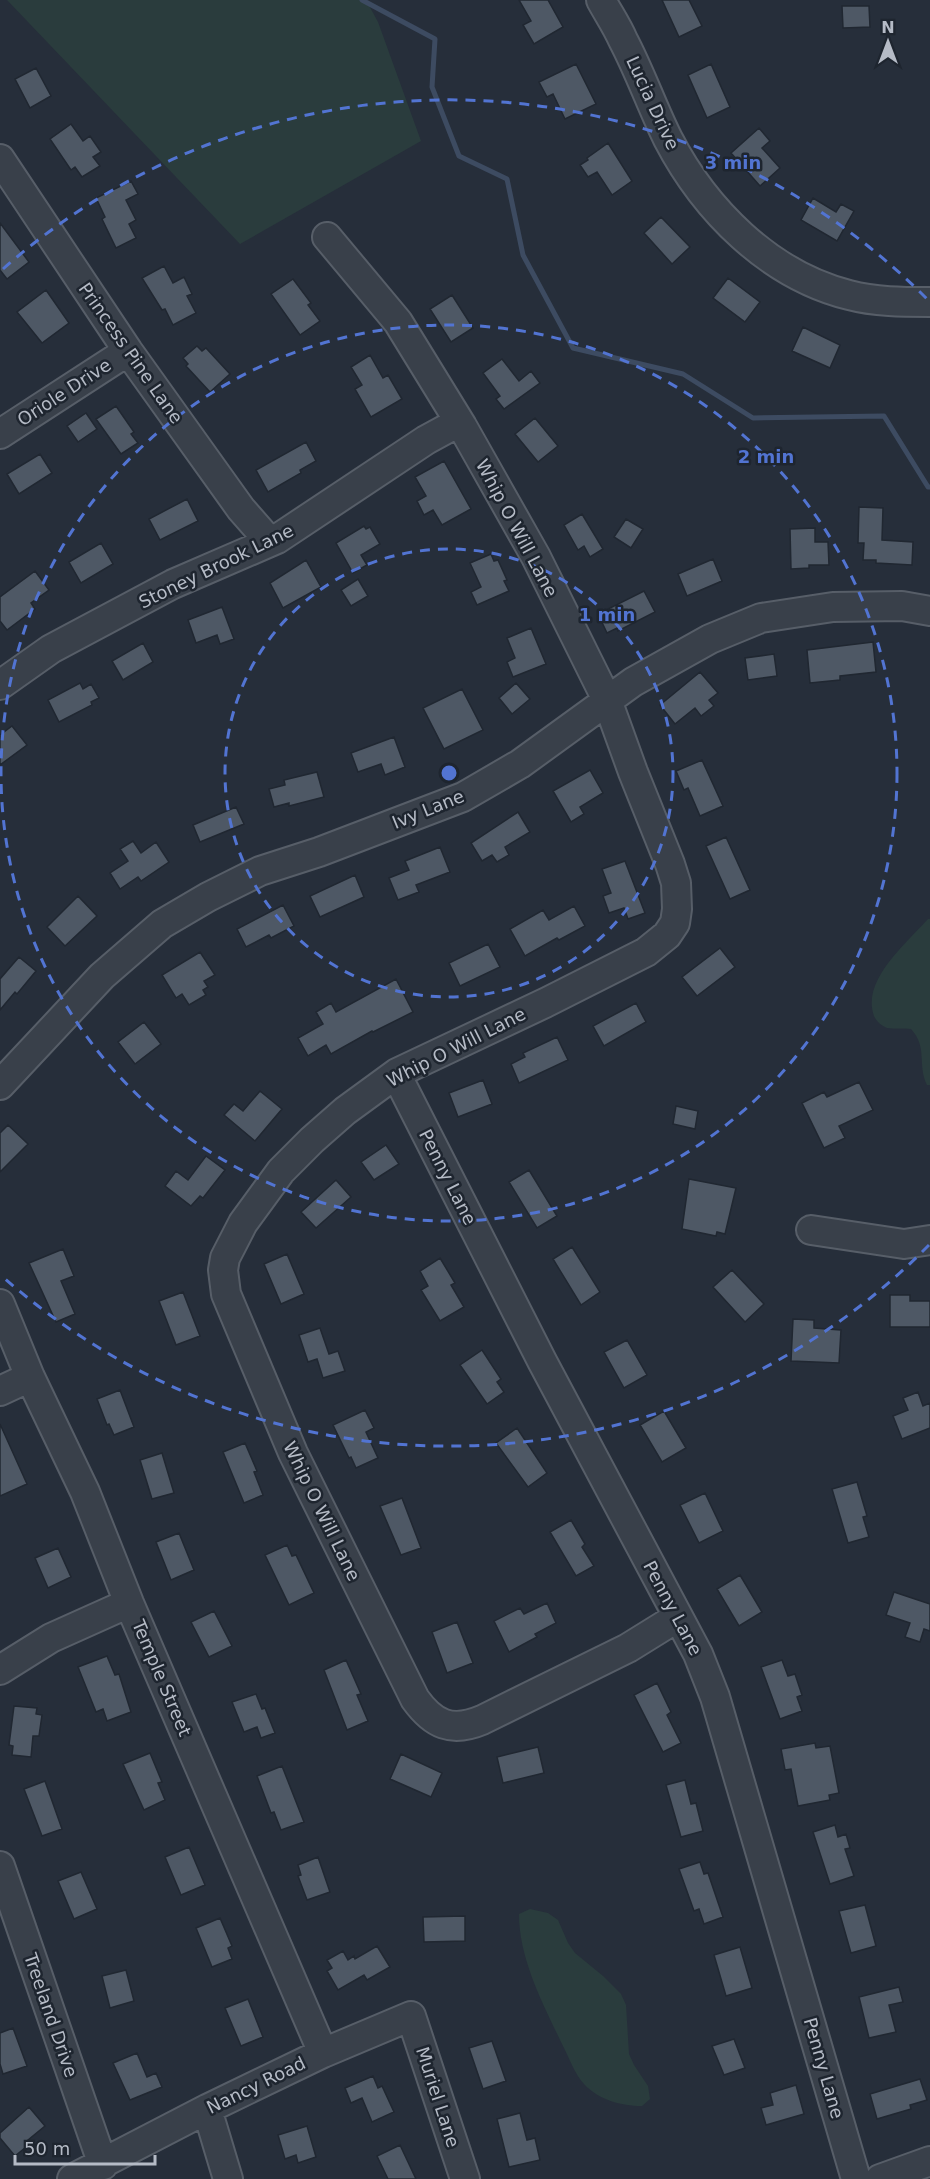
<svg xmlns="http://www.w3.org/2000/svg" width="930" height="2179" viewBox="0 0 930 2179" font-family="'DejaVu Sans',sans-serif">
	<rect width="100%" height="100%" fill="#262e3a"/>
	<path fill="#2a3c3d" d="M7,0H366L378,22L421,141L240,244Z
		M928,919H930V1085H927C917,1065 928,1047 911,1029C904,1028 894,1029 887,1028C882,1026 876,1021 874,1016C861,980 907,943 928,919Z
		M530,1909L548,1913L558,1920L568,1943L575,1953L603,1976L621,1994L626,2005L629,2054L634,2065L648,2086L650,2099L642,2106C621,2106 599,2100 584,2084C574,2073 569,2057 562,2044C543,2004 519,1959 519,1914Z"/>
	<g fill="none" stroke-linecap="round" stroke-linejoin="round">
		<path stroke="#3d4b61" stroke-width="5" d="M362,0L435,39L432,87L459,156L507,179L523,255L573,348L683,374L753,418L884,416L928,487H930"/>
	</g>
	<path fill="#4e5865" stroke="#202731" stroke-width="1.5" d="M519,0H548L563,27L534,44L523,25L531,21Z
		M662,0H689L702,26L679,37Z
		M842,6H869L870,27L843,28Z
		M576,64L596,104L565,119L553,94L547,97L539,82Z
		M711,64L730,107L707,118L688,75Z
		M36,68L51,96L30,108L15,79Z
		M71,124L83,141L90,136L101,152L93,157L100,166L82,177L75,167L71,170L50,139Z
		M759,128L770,141L762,148L780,168L760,186L731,153Z
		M608,143L632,181L612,195L597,172L588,177L580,165L588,160L587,158Z
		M131,181L138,194L126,200L136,220L129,224L136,238L116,248L102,219L105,217L96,198Z
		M813,198L836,212L841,204L854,211L837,241L801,220Z
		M661,217L690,247L672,264L644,233Z
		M0,223L29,262L7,279L0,270Z
		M164,266L173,283L184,277L192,294L187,296L196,313L173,325L165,309L162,310L142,278Z
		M728,278L760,302L745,322L713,298Z
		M293,279L311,303L308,305L320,321L300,335L271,294Z
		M46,290L69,323L42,343L17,312Z
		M452,295L473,328L451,342L430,309Z
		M803,327L840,345L830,368L792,351Z
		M197,346L202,351L206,348L230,374L210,392L186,366L188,364L183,358Z
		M370,355L383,378L388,375L402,399L371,417L355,389L362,385L351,367Z
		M502,359L519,381L531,371L540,383L504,409L496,399L500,396L483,373Z
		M116,406L134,432L131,434L138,443L121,454L96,419Z
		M86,413L97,429L78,442L67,426Z
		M535,418L558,446L538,462L515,434Z
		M306,442L316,461L300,470L301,473L268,492L256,470Z
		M40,454L52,473L19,494L7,474Z
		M444,461L471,509L442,525L433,510L424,515L417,501L426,496L415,477Z
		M187,499L198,521L160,540L149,519Z
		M859,507L883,508L882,540L913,542L912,565L876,563V560H863L864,543H858Z
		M582,514L603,549L590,557L584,546L578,550L564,525Z
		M626,519L643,529L631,548L614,537Z
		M364,526L366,529L370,527L380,544L361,555L367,565L353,573L336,543Z
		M815,528V542H828L829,565H809V568L791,569L790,529Z
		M101,543L113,564L81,583L69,562Z
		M491,554L494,561L498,560L507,580L504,581L509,591L477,605L471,592L481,587L470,563Z
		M713,559L722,581L687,596L678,574Z
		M306,560L321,587L283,608L270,583Z
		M35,571L49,590L31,603L35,609L7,630L0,621V597Z
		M358,579L368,596L351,606L341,590Z
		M644,591L655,612L618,631L617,628L607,633L598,614Z
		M222,607L234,639L220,644L217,635L196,643L188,620Z
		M531,628L546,664L513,677L507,662L515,658L507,638Z
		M873,642L876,672L840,676V680L810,683L807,650Z
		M143,643L153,662L123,680L112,661Z
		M774,654L777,676L748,680L745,658Z
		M700,672L718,693L709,700L714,706L701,716L695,708L675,724L660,705Z
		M80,683L83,689L91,684L99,698L91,702L92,705L59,722L48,700Z
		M516,683L530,699L512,714L499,698Z
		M462,689L483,730L444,749L423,708Z
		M12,726L27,745L0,765V735Z
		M394,737L405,767L385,775L381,764L358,772L351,753Z
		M702,760L723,806L700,816L688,788L684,790L676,771Z
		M590,770L603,793L580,807L584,814L571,822L553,791Z
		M317,772L324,797L289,806V803L274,807L269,789L285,785L284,780Z
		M236,807L244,824L200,842L193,825Z
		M518,812L530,832L505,847L509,855L497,862L492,855L482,861L471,843Z
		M726,837L750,890L730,899L706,846Z
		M133,841L141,853L156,842L169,862L141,881L138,877L120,889L110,873L128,861L120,849Z
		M440,847L450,872L416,885L419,892L398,900L389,878L409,870L405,861Z
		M625,861L645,913L628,919L624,908L609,913L603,896L611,893L602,869Z
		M355,875L364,897L320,917L310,896Z
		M78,896L97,916L65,946L47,927Z
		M283,905L294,926L271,938L269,935L246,947L237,929Z
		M574,906L585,926L559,940L557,938L525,956L510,929L543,910L549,920Z
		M488,944L500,967L460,986L449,963Z
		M720,948L735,967L697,996L682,977Z
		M200,952L215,975L204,981L208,987L203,990L206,995L189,1005L182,994L176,998L162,975Z
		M19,957L36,971L17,994L15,992L0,1010V979Z
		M396,979L413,1012L373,1032L372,1031L331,1054L326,1045L308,1056L298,1038L323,1024L316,1012L331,1003L336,1012Z
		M636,1003L646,1022L604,1046L593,1026Z
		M144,1022L161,1044L135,1064L118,1042Z
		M557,1037L568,1060L519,1083L511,1064L525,1057L523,1053Z
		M483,1080L492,1104L458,1117L449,1093Z
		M859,1082L873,1110L839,1126L845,1138L824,1148L802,1103L824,1092L827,1097Z
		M260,1091L282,1109L255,1141L224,1115L234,1104L243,1111Z
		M676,1106L698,1111L695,1129L673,1124Z
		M8,1125L28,1144L0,1172V1133Z
		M386,1145L399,1164L374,1180L361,1162Z
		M206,1156L225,1170L203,1198L200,1196L191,1206L165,1186L176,1171L188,1180Z
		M529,1170L557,1216L537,1228L509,1182Z
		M689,1179L736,1188L725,1234L717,1232L716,1236L682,1229Z
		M336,1180L351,1197L316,1228L301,1212Z
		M572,1247L600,1292L581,1305L553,1259Z
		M63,1249L74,1276L61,1281L75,1314L56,1322L29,1263Z
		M287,1254L304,1294L281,1304L264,1264Z
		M440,1258L455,1283L451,1285L464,1307L440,1321L421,1290L428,1286L420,1271Z
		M732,1270L764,1304L745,1322L713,1287Z
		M183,1292L200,1336L176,1345L159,1301Z
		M890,1295H910V1301H930V1327H890Z
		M793,1319L814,1320V1328L841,1330L839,1363L791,1361Z
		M320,1328L329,1354L338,1351L345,1371L323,1378L317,1359L308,1362L299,1335Z
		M627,1340L647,1375L624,1388L604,1352Z
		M482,1350L501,1379L497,1382L504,1392L487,1404L460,1365Z
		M120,1390L134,1427L114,1435L109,1424L107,1425L97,1399Z
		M918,1392L923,1406L930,1403V1428L902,1439L893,1416L908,1410L903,1398Z
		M365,1410L374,1428L366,1432L378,1458L356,1468L351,1457L349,1458L333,1425Z
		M664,1411L686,1448L662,1462L640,1425Z
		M0,1424L27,1484L0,1496Z
		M517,1428L547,1473L528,1487L496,1443Z
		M245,1443L257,1471L254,1472L263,1495L244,1503L223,1452Z
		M162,1453L174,1493L152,1499L140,1460Z
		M857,1482L867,1516L863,1517L869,1537L848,1543L832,1489Z
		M705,1493L723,1531L699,1543L680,1505Z
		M402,1498L421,1548L401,1555L380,1506Z
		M571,1520L585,1544L582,1547L594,1566L576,1576L550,1532Z
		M179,1533L194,1570L171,1580L156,1542Z
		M287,1545L292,1556L296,1555L314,1593L289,1605L265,1555Z
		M58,1548L71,1577L48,1588L35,1558Z
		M740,1575L762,1612L739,1626L717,1589Z
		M894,1592L930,1604V1631L924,1629L920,1642L905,1637L910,1623L886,1615Z
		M547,1603L556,1623L535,1634L537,1637L509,1652L494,1621L520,1608L524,1614Z
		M214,1611L232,1646L209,1657L191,1622Z
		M457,1622L473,1663L447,1673L432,1632Z
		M107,1656L115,1675L119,1674L131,1712L107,1721L103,1709L96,1712L78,1667Z
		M346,1660L361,1694L357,1695L368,1721L347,1730L324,1670Z
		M782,1660L788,1676L795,1674L802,1695L797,1697L802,1711L780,1719L761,1667Z
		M657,1683L671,1712L667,1715L681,1743L663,1752L634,1695Z
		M256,1694L262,1709L265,1708L275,1733L261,1738L257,1727L244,1732L232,1702Z
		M14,1706L37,1708L36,1714L42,1715L39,1736H33L31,1757L12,1755L13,1746L9,1745Z
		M815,1743L816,1748L830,1746L839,1793L829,1795L830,1800L798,1806L791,1769L785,1770L781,1749Z
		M538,1747L544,1773L503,1783L497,1757Z
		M150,1753L162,1782L158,1783L165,1800L144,1810L123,1764Z
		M401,1754L442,1773L431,1797L390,1779Z
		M282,1766L304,1822L281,1830L274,1812L271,1813L257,1776Z
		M685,1780L691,1804L696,1803L703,1831L681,1837L666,1785Z
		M45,1781L62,1829L42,1836L24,1789Z
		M835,1825L838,1837L846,1834L850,1848L845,1849L854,1876L830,1884L813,1832Z
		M189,1847L205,1885L181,1895L165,1857Z
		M318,1857L330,1892L307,1900L298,1876L301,1875L298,1865Z
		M700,1862L704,1874L708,1873L723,1917L704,1924L699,1909L694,1911L679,1869Z
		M81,1872L97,1909L74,1919L58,1881Z
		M865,1905L876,1946L851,1953L839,1911Z
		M465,1916V1941L424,1942L423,1917Z
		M220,1918L232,1946L228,1948L232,1959L212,1967L196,1928Z
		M377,1946L390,1967L367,1980L364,1975L338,1990L327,1971L332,1968L327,1960L343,1951L348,1960L354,1956L355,1959Z
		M740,1947L752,1988L726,1996L714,1955Z
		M126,1970L134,2001L110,2008L102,1976Z
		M899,1987L903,2002L889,2005L896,2032L869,2038L859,1997Z
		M248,1999L263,2037L241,2046L225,2008Z
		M13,2028L27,2066L3,2074L0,2064V2033Z
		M734,2039L745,2068L724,2075L712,2046Z
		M492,2041L506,2081L483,2089L469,2048Z
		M137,2053L147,2077L156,2073L162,2087L130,2100L113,2063Z
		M373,2076L378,2088L382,2086L394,2112L372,2122L362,2098L351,2103L345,2088Z
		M920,2079L927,2100L910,2105L911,2109L877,2119L870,2094Z
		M796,2085L804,2114L766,2125L761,2108L773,2105L770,2093Z
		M29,2107L45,2126L28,2140L31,2143L15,2156L0,2138V2133Z
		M520,2113L527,2140L535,2138L540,2160L509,2167L497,2119Z
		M307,2126L316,2157L298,2163L296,2155L285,2159L278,2135Z
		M400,2145L416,2179H388L377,2156Z"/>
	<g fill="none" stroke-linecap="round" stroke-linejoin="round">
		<g stroke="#575e68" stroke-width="32">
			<path id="minor" d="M601,0C608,13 617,26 623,40C640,72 652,107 668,139C705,210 769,275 849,295C875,302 903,302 930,302
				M0,159L128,351L241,509L270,542
				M327,237L398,322L462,426L536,557L607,700L633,772L670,864L676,883L677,909L675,923L667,935L646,952L545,1003L397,1073L345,1111L312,1140L281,1171L243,1223L225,1258L223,1270L226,1294L293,1453L415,1699C433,1724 451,1733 482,1720L628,1648L678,1617
				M0,434L128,351
				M0,685L51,649L173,584L277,539L426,440L459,422
				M396,1074L542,1361L698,1654L715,1697L856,2179
				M0,1085L102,976L162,924L208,897L260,871L319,852L463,797L520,764L633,682L710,639L761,618L833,607L902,606L930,611
				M811,1230L904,1244L930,1240
				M0,1304L30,1377L85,1492L129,1603L323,2053
				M0,1391L30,1377
				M0,1670L51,1638L129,1603
				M0,1866L103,2165
				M207,2109L228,2179
				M72,2179L207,2109L323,2053L411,2016L465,2179
				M880,2179L930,2161"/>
		</g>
		<use href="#minor" stroke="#39404a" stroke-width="28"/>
	</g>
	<g fill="none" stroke="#5274d2" stroke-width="3" stroke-dasharray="10 8">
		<circle cx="449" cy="773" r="224"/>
		<circle cx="449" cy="773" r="448"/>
		<path d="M929 1245A673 673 0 0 1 3 1277M3 269A673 673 0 0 1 929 301"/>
	</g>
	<g text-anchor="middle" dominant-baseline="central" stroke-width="5" stroke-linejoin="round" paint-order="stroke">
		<g font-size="18" fill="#b5bbc6" stroke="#1e252f">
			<text transform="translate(653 103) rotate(65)">Lucia Drive</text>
			<text transform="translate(131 353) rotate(55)">Princess Pine Lane</text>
			<text transform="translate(64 392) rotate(-33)">Oriole Drive</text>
			<text transform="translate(517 528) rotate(62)">Whip O Will Lane</text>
			<text transform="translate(216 566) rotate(-26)">Stoney Brook Lane</text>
			<text transform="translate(428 809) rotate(-22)">Ivy Lane</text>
			<text transform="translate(456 1047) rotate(-27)">Whip O Will Lane</text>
			<text transform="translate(448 1177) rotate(63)">Penny Lane</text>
			<text transform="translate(322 1511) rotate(64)">Whip O Will Lane</text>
			<text transform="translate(673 1608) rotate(62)">Penny Lane</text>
			<text transform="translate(162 1678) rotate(67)">Temple Street</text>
			<text transform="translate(51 2015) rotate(71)">Treeland Drive</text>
			<text transform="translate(824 2068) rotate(74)">Penny Lane</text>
			<text transform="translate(256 2085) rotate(-26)">Nancy Road</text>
			<text transform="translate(438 2097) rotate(72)">Muriel Lane</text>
		</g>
	</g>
	<circle cx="449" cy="773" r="9" fill="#5274d2" stroke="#1e252f" stroke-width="3"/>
	<g font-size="18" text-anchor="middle" font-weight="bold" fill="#5274d2" stroke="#1e252f" stroke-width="5" stroke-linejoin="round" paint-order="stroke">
		<text x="733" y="169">3 min</text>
		<text x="766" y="463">2 min</text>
		<text x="607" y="621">1 min</text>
	</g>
	<g transform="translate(888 42)" stroke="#1e252f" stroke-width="4.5" paint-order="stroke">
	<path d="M0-4.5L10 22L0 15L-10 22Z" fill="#b5bbc6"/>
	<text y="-9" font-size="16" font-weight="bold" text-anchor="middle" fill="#b5bbc6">N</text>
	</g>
	<path d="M15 2155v9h140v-9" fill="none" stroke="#b5bbc6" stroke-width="3"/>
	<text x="24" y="2155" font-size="18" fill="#b5bbc6" stroke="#1e252f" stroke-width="4.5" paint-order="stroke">50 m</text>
</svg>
